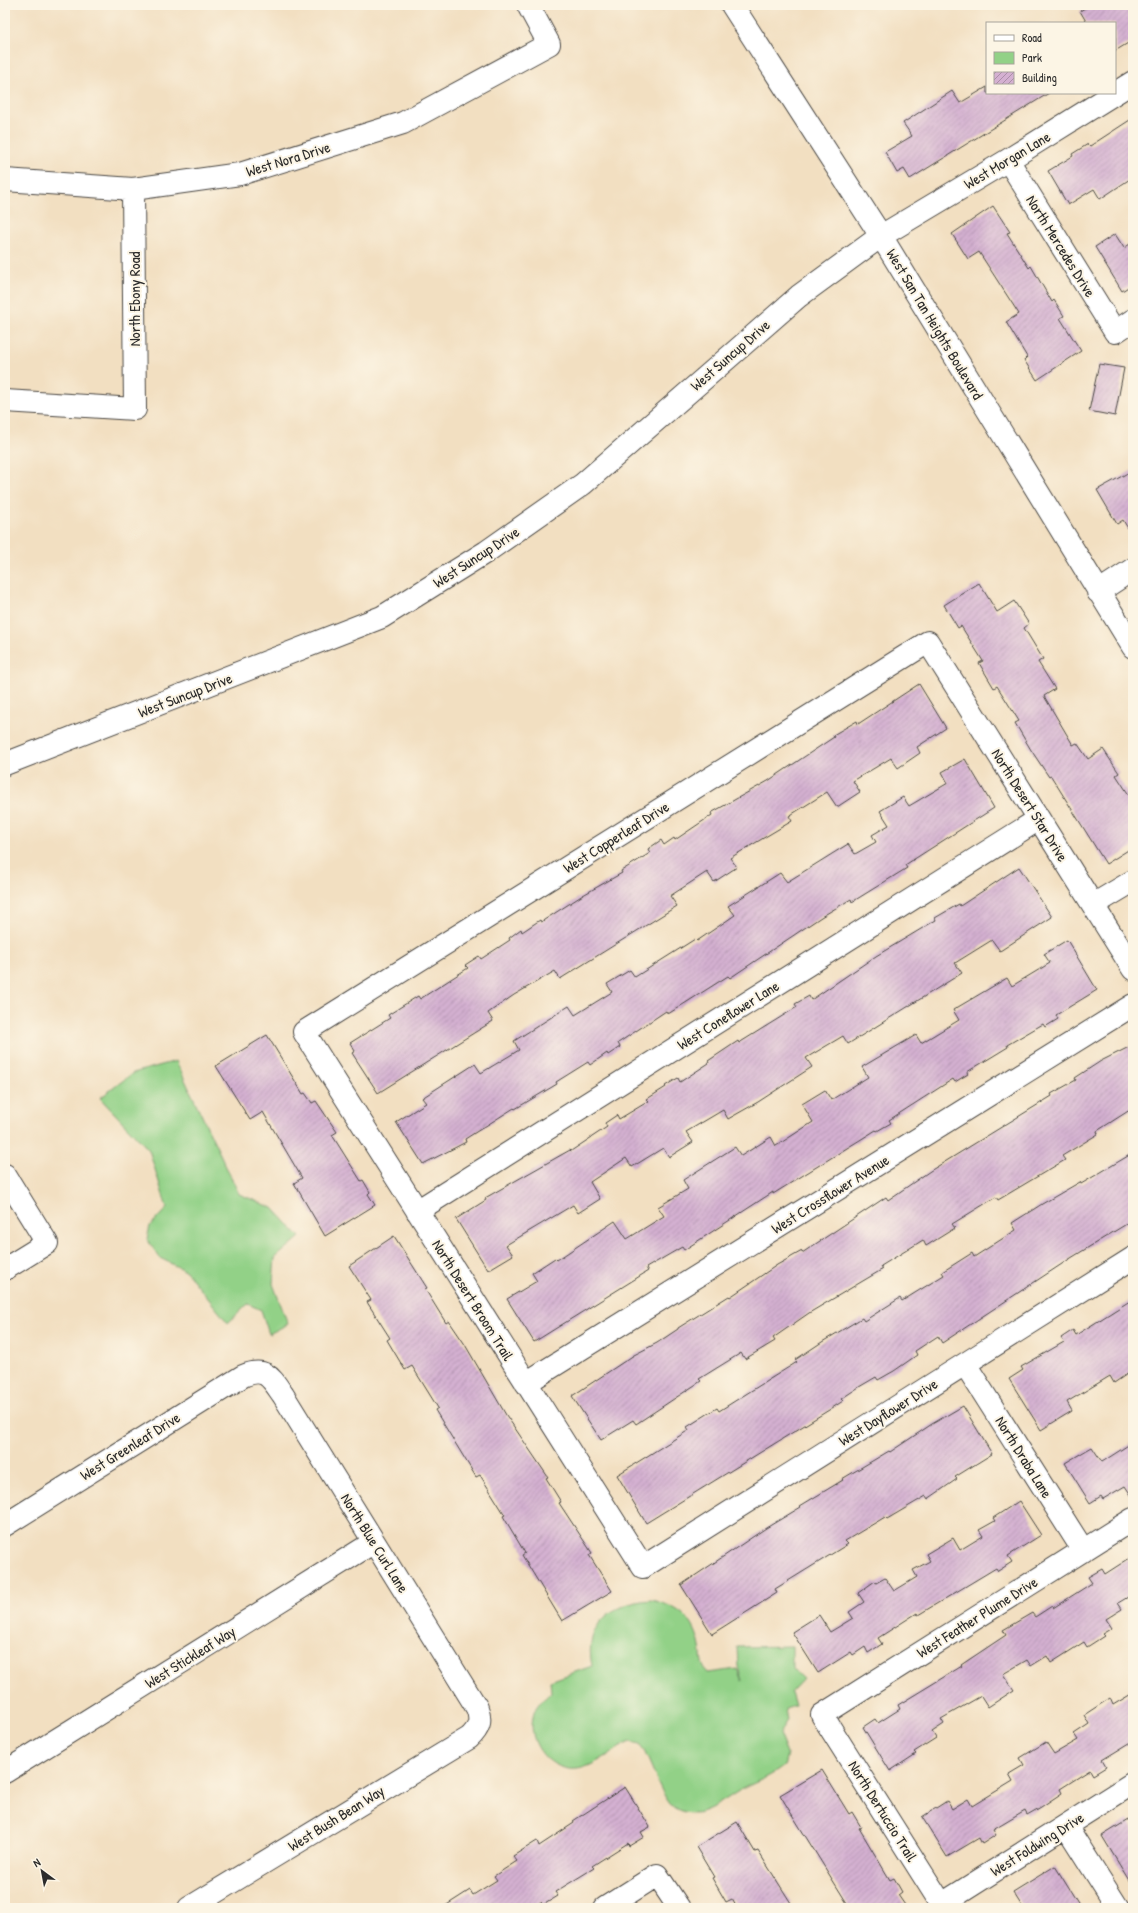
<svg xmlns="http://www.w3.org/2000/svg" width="1138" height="1913" viewBox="0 0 1138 1913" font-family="'Patrick Hand',sans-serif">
	<defs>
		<pattern id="building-hatch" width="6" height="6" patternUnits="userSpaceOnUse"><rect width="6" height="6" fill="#d4b0d1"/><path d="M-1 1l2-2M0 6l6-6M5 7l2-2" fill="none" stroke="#ac8faa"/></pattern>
	</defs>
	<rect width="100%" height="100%" fill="#fcf5e5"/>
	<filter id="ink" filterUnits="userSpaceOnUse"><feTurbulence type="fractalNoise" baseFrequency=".025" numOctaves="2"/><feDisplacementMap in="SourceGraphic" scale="8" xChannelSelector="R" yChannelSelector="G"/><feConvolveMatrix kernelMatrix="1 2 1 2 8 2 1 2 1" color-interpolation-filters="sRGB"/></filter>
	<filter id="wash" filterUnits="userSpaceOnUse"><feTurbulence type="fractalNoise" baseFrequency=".012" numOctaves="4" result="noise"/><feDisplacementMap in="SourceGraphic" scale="16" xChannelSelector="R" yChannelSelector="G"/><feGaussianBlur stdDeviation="0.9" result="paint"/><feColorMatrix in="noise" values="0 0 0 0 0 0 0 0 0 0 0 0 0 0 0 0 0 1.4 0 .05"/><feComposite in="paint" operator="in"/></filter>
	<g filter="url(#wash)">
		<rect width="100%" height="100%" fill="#f2dfc1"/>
		<path fill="#92d187" stroke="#5e7e59" d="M176,1061L239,1194L273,1208L300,1237L275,1258L273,1284L288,1324L269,1334L261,1310L248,1304L228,1323L186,1271L160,1258L147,1239L150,1226L167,1208L149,1150L100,1098L133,1073Z
			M651,1600C678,1606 695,1618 700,1647C702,1657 700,1665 708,1673L737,1669L742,1681L738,1666L737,1647L792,1646V1669L803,1679L791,1692L795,1706L785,1709L787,1720L779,1734L787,1754L784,1766C772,1776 758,1781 744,1788C731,1795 718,1806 704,1811C694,1815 678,1813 670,1804C657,1787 652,1763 640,1744L630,1742C612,1750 590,1772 569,1769C541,1765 524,1733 536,1708C539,1702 547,1697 551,1692L550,1681L592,1666C583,1624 612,1603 651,1600Z"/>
		<g id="blocks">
			<path fill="url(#building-hatch)" d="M1090,5H1133V40L1115,51V23H1087L1080,11Z
				M987,87V93H1049L910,179L904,169L897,173L885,152L912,136L903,123L952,91L960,103Z
				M1133,118V177L1100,199L1094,189L1068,205L1048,171L1073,156L1072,154L1088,144L1090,146Z
				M993,206L1010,232L1007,233L1029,268L1031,266L1052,302L1054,300L1064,316L1060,318L1081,351L1037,380L1024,360L1027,357L1006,322L1019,314L979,252L968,259L952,234Z
				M1115,234L1124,248L1133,242V284L1122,291L1095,247Z
				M1099,364L1124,368L1115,416L1089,411Z
				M1133,470V537L1123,520L1117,524L1097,490Z
				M979,583L997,612L1014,601L1029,624L1024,628L1043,659L1038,662L1055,689L1044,696L1073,745L1077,743L1088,759L1103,749L1119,773L1116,775L1133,801V847L1106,864L1051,776L1049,777L1031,750L1015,723L1019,721L997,686L994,688L979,663L983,661L961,626L958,628L944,605Z
				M919,684L946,728L917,747L920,753L898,768L891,758L853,781L860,792L837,807L827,792L789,816L792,821L730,858L737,867L714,882L707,872L670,896L677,906L560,979L555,971L514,995L488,1013L493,1021L378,1093L352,1053L355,1051L350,1043L390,1018L388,1015L418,996L420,999L468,968L465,965L479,956L481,959L510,940L509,938L521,929L522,932L540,920L541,922L583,895L622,873L621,871L650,853L648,849L661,840L664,845L674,838L675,840L712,815L711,813L768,781L834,737L833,735L857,721L858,724Z
				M965,759L994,808L905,865L907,868L852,902L851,899L821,917L730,978L728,976L668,1014L666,1011L618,1043L620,1047L608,1055L607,1053L590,1065L588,1062L556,1082L557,1084L515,1109L514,1108L465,1139L466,1142L423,1164L396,1122L426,1103L422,1098L475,1064L481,1073L519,1050L514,1041L569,1006L575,1015L612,992L607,984L630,970L635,977L695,939L697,941L735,915L728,906L780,873L787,882L848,844L855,854L876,842L872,835L889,825L880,811L903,797L909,806L948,783L942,772Z
				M1019,867L1052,917L1000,951L992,940L955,963L962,973L848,1044L843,1036L806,1058L812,1067L758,1102L728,1119L723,1110L686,1132L693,1142L669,1157L663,1148L632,1167L626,1158L590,1182L600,1199L578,1213L573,1205L506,1245L513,1255L488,1270L456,1219L486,1200L485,1198L570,1150L571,1151L607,1127L605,1123L617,1115L619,1119L649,1101L647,1099L666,1087L665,1086L678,1078L680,1082L709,1063L708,1061L738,1041L739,1043L797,1007L795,1004L809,996L811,1000L876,956L936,920L935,918L959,904L960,906Z
				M1067,940L1097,990L1056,1015L1058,1019L1045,1027L1043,1024L1007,1045L1008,1047L967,1072L968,1074L955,1082L953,1079L889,1120L891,1123L877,1131L876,1130L773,1194V1192L684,1250L682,1247L646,1268L648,1271L534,1342L507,1299L537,1281L532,1273L555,1258L557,1260L615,1221L627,1239L664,1216L658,1207L688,1189L683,1180L735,1147L741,1156L771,1137L776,1146L813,1122L802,1104L825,1090L831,1100L868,1077L862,1067L916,1035L921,1043L959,1020L953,1010L1007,978L1012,986L1050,963L1044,954Z
				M267,1035L303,1094L305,1093L312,1103L316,1101L337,1132L332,1135L361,1181L363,1180L370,1192L368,1194L375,1205L325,1236L294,1183L302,1178L263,1112L250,1120L216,1066Z
				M1133,1045V1108L1097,1131L1098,1134L1062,1156L1065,1160L998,1200L996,1197L952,1224L955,1228L926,1246L923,1240L881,1266L883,1269L809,1313L773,1338L775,1341L745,1359L741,1353L699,1379L701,1381L636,1424L633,1420L601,1440L572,1396L634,1355L657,1343L678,1329V1328L729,1296L730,1297L777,1265L802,1251V1253L886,1197L888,1200L930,1171L1052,1096L1051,1094L1076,1080L1075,1078L1101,1061Z
				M1133,1153V1220L1071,1258L942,1343L938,1336L915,1351L917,1355L894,1371L878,1380L876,1377L859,1387L841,1399L843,1401L829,1410L646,1523L617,1475L689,1430L687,1427L717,1408L719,1411L797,1362L795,1360L822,1342L862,1318L864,1321L900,1298L902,1301L944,1275L942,1272L972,1253L974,1257L1016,1230L1012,1223L1042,1204L1080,1182L1081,1184Z
				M394,1236L427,1288L425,1289L446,1323L449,1321L464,1343L506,1415L548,1477L546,1478L561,1502L559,1503L592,1553L589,1555L612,1591L562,1621L522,1555L525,1553L503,1516L505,1515L480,1475L476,1477L435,1410L438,1408L412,1366L405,1370L387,1340L390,1338L367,1302L371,1300L349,1266Z
				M1133,1299V1370L1114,1383L1110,1376L1067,1402L1072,1411L1041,1430L1009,1379L1023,1370L1021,1367L1064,1342L1061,1338L1073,1330L1076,1335Z
				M963,1406L992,1454L955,1477L957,1479L928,1499L926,1496L887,1519L885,1517L845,1541L848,1544L775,1589L777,1593L712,1634L681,1585L766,1528L801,1507L800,1506L843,1480L842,1479L889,1451L890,1452L932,1424Z
				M1133,1442V1498L1125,1486L1103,1499L1101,1496L1090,1503L1065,1463L1092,1447L1102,1462Z
				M1019,1501L1041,1535L1008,1556L1012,1562L998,1571L996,1568L918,1615L917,1613L878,1638L882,1644L868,1653L865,1647L853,1655L851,1652L818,1673L792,1632L819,1615L830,1632L853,1618L849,1612L864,1602L858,1593L875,1581L876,1583L885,1578L894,1591L917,1577L913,1570L930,1561L926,1554L953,1538L960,1550L983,1536L979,1530L995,1521L993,1518Z
				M1133,1556V1594L1118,1603L1122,1609L1106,1619L1112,1628L1102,1634L1104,1636L1087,1647L1084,1642L1051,1663L1047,1656L1031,1666L1027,1660L1003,1674L1014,1690L988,1707L981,1696L941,1719L944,1724L932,1732L936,1738L914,1752L916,1754L890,1771L863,1727L875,1719L878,1723L900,1709L898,1705L962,1666L961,1665L1006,1635L1003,1630L1032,1613L1035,1617L1052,1606L1053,1608L1092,1583L1088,1577L1102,1569L1105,1574Z
				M1133,1693V1741L1102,1760L1106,1767L1093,1775L1090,1770L1060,1789L1062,1793L1041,1807L1027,1815L1025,1811L993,1830L996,1835L982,1844L979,1838L947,1857L922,1817L947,1801L952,1809L968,1799L972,1806L1013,1781L1009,1774L1024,1765L1020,1758L1046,1742L1054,1754L1078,1740L1074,1734L1089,1724L1084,1715L1110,1698L1113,1705Z
				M822,1770L849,1814L852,1812L861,1827L859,1828L890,1880L894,1878L902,1892L898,1895L907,1908H850L791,1813L780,1795Z
				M625,1787L650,1827L641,1832L644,1837L629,1846L628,1843L592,1866L594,1868L555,1892L558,1896L543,1905L541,1902L532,1908H442L470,1890L473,1895L497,1880L494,1876L517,1861L513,1856L537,1841L539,1846L574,1823L573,1821Z
				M1128,1820L1133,1829V1887L1102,1836Z
				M737,1822L755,1852L758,1851L791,1903L783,1908H737L732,1899L726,1902L712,1878L714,1877L696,1847Z
				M1055,1866L1081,1908H1023L1013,1892Z"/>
		</g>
	</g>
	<g filter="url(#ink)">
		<use href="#blocks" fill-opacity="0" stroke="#494642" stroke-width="1"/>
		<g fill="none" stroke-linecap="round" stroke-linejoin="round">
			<g stroke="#494642" stroke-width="24">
				<path id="minor" d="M732,5L881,236L1133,647
					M1008,160L1115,332L1133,320
					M5,180L133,189L240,174L403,123L549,44L528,5
					M5,401L135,409L133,189
					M1098,592L1133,569
					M5,764L382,617L486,552L583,484L799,296L881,236L1008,160L1133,82
					M1093,905L1133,881
					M1133,969L928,642L304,1032L643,1567L1133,1258
					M5,1175L47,1243L5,1269
					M417,1211L1039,819
					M965,1364L1083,1550
					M526,1383L1133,1005
					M5,1525L243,1376C266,1366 271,1378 283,1395L477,1708C482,1721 479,1729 469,1738L189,1908
					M5,1772L374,1542
					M1066,1826L1118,1908
					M942,1904L1133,1783
					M605,1908L657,1875L679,1908
					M944,1908L822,1715L1133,1519"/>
			</g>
			<use href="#minor" stroke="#fff" stroke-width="22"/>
		</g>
	</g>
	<g text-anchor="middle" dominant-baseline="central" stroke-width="4" stroke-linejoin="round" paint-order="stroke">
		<g font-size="15" fill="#2b2b2b" stroke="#fcf5e5">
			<text transform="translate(288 159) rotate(-17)">West Nora Drive</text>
			<text transform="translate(1007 160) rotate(-31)">West Morgan Lane</text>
			<text transform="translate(1061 246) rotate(58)">North Mercedes Drive</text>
			<text transform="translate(134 299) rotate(-90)">North Ebony Road</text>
			<text transform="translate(935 324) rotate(59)">West San Tan Heights Boulevard</text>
			<text transform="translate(730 355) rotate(-41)">West Suncup Drive</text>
			<text transform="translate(476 557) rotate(-33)">West Suncup Drive</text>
			<text transform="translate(185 695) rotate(-21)">West Suncup Drive</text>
			<text transform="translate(1030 805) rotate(58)">North Desert Star Drive</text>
			<text transform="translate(616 837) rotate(-32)">West Copperleaf Drive</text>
			<text transform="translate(728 1015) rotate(-32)">West Coneflower Lane</text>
			<text transform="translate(830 1194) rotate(-32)">West Crossflower Avenue</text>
			<text transform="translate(473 1300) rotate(58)">North Desert Broom Trail</text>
			<text transform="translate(888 1412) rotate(-32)">West Dayflower Drive</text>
			<text transform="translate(130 1446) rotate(-32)">West Greenleaf Drive</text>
			<text transform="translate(1024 1457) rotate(58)">North Draba Lane</text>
			<text transform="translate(375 1543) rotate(58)">North Blue Curl Lane</text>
			<text transform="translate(977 1617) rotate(-32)">West Feather Plume Drive</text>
			<text transform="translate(190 1657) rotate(-32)">West Stickleaf Way</text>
			<text transform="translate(883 1811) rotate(58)">North Dertuccio Trail</text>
			<text transform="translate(336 1818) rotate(-32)">West Bush Bean Way</text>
			<text transform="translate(1037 1844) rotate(-32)">West Foldwing Drive</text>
		</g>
	</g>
	<rect width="1138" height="1913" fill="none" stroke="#fcf5e5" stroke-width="20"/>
	<rect x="986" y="22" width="130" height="72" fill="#fcf5e5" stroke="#a8a49b"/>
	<rect x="994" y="35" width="20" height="6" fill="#ffffff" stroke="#a8a49b"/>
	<text x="1022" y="42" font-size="12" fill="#2b2b2b">Road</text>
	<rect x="994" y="52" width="20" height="12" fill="#92d187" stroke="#a8a49b"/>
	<text x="1022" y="62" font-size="12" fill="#2b2b2b">Park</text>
	<rect x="994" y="72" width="20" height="12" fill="url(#building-hatch)" stroke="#a8a49b"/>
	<text x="1022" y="82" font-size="12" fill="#2b2b2b">Building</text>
	<g transform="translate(42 1871) rotate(328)" stroke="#fcf5e5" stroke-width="3" paint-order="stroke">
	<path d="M0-3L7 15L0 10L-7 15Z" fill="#2b2b2b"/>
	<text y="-6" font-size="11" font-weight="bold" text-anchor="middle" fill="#2b2b2b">N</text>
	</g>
</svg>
